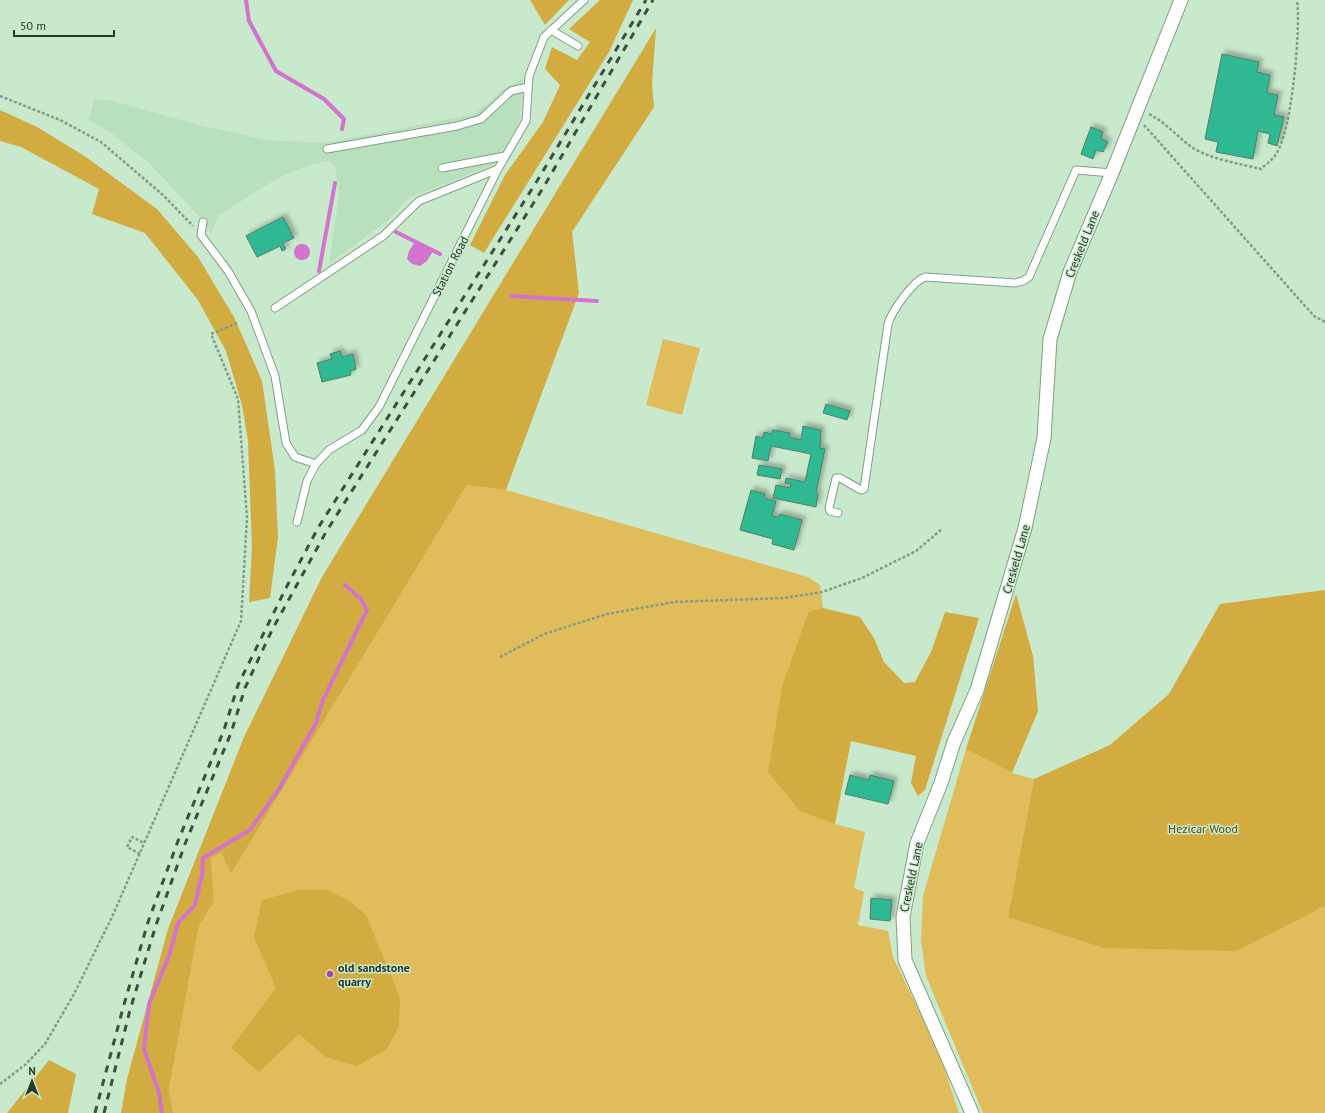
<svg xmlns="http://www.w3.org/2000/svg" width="1325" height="1113" viewBox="0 0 1325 1113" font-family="'PT Sans',sans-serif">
	<defs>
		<filter id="shadow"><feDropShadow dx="3.5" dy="-3.5" stdDeviation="2" flood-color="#0004"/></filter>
	</defs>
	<rect width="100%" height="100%" fill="#c8e9cc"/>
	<path fill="#b8e0bd" d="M524,78L519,123L495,164L409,198L388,220L329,264L339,195L335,167L330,161L313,164L280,177L246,198L219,215L211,234L196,213L149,163L110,132L89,120L94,99L113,101L195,124L267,140L325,143L475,114L505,88Z"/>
	<path fill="#e0bc5b" d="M663,339L700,348L682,415L646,405Z
		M467,485L506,490L808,577L820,585L823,608L809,611L835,824L865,832L854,888L864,892L858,925L888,931L893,957L939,1052L959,1113H173L169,1089L199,926L214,901L211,858L221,853L231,874Z
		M966,749L1012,773L1034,779L1008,917L1237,951L1325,906V1113H983L926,976L921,940L923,896Z"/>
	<path fill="#d2ab41" d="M530,0H569L545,25Z
		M600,0H633L609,52L484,253L470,245L505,175L543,122L560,85L545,69L552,47L577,60L590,42L569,29Z
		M656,28L652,84L654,107L572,232L579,293L506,490L467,485L231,874L221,853L211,858L214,901L199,926L169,1089L173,1113H121L127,1079L168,929L244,737L322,577Z
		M0,110L37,127L86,157L157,209L198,257L235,319L262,381L275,470L278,537L270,598L249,602L252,547L248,441L242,405L226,351L198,300L145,233L92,214L99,189L21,147L0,141Z
		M1325,590V906L1237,951L1104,948L1008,917L1034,779L1110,745L1169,694L1220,604Z
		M1016,594L1033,656L1038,711L1012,773L966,749Z
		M823,608L860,617L874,638L884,662L904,683L915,682L931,652L945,612L979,618L925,790L918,796L911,783L916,756L851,741L835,824L800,811L768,772L782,687L809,611Z
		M298,890H327L351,902L366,915L400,998L399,1026L387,1049L357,1066L326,1057L299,1034L259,1072L231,1048L276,988L254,937L262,900Z
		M49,1060L76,1074L68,1113H7Z"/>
	<path fill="#d274cd" d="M415,242L433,251L427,261L420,266L412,264L407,259L409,251Z
		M294 252a8 8 0 1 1 16 0a8 8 0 1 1-16 0Z"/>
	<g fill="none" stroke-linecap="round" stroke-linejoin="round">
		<path stroke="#d274cd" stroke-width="4" d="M246,0L249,21L276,71L324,99L344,119L342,129
			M396,232L440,254
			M319,271L335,183
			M511,296L597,301
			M162,1113L159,1093L144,1049L149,1004L169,956L178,923L195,905L202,875L203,858L250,830L279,789L316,723L322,702L367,610L360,598L345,585"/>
	</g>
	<path fill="#2eb992" stroke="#537d6e" filter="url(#shadow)" d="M1222,54L1259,62L1257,72L1270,75L1267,93L1278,95L1274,115L1284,117L1277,146L1268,143L1270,134L1258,131L1253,159L1216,152L1218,142L1205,139Z
		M1091,127L1103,132L1101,139L1108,142L1103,152L1096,150L1093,159L1081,154Z
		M283,217L294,238L283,243L286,249L282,251L280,246L257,257L246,236Z
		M340,351L342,357L353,354L356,369L350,371L351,375L322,382L317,363L332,359L330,354Z
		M826,404L850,411L847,420L823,413Z
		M803,426L821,430L820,448L825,449L816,493L818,494L816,507L773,498L776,485L790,488L791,484L785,483L786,478L805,482L811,454L771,446L768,461L752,458L756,436L763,438L764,432L772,434L773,430L790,433L789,437L801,440Z
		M759,465L782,469L780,479L757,475Z
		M751,490L765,494L764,498L776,501L772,516L779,517L780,514L802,520L794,550L772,544L773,539L740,530Z
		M850,775L869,780L870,775L894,781L888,804L845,794Z
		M871,898L892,900L890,921L870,919Z"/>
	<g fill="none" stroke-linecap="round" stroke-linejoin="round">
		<g stroke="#80a085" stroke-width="9">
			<path id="lane" d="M551,30L578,46
				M327,149L457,126L481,119L511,91L528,87
				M442,168L505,156
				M203,222L201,235L228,271L251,311L275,376L286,443L295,457L316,464
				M275,308L383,236L419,201L498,169
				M838,513L830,511L829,508L836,478H840L861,490L864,489L888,324C892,311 912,282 925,277L1015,283L1023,281L1029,277L1076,170L1112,173
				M297,522L307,481L316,464L329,450L362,430L379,407L498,169L526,121L529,76L544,37L584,0"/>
		</g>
		<g stroke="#80a085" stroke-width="15">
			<path id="street" d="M972,1113L905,960L903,917L917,843L941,783L954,742L977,690L1025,528L1044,438L1050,339L1070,272L1112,173L1181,0"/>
		</g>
		<path stroke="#839c87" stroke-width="2.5" stroke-dasharray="3 2" stroke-linecap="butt" d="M0,96L60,120L101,142L163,195L193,226
			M1149,114C1168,124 1177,137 1193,148C1211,159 1240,164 1261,169C1266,164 1273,160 1276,154C1292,131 1301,28 1297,0
			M1144,125L1314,316L1325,322
			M500,657L544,634L607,614L674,602L784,598L822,592L862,578L916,551L942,529
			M140,854L127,847L132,837L144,843
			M0,1084L25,1065L45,1044L74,994L112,917L241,621L247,518L238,399L211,334L237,323"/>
		<use href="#lane" stroke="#fff" stroke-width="7"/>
		<use href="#street" stroke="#fff" stroke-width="13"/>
		<path stroke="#3e4e41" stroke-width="3" stroke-dasharray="7 7" stroke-linecap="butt" d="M95,1113L123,1008L148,922L178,841L224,730L238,685L287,586L318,528L537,181L646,0
			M104,1113L130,1010L156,925L185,844L231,733L245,688L272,630L326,532L543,188L653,0"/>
	</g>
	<circle fill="#ac45a9" stroke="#c8e9cc" stroke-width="1.5" cx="330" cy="974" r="4"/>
	<g text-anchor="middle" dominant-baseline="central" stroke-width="3" stroke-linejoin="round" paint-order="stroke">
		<g font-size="12" fill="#29362b" stroke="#c8e9cc">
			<text transform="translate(1082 244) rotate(-68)">Creskeld Lane</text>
			<text transform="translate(450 266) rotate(-63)">Station Road</text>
			<text transform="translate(1016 559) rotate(-74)">Creskeld Lane</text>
			<text transform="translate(911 877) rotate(-78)">Creskeld Lane</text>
		</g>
		<g font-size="12" fill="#5a470c" stroke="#c8e9cc">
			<text x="1203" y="828">Hezicar Wood</text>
		</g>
		<g font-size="12" font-weight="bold" fill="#29362b" stroke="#c8e9cc" text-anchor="start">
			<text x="338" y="967">old sandstone<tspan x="338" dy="14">quarry</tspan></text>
		</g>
	</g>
	<g transform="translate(32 1081)" stroke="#c8e9cc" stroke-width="3" paint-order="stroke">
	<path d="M0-3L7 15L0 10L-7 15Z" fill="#29362b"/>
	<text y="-6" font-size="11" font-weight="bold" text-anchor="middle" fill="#29362b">N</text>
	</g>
	<path d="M14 30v6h100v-6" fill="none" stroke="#29362b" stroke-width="2"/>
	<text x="20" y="30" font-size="12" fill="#29362b" stroke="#c8e9cc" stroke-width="3" paint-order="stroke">50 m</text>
</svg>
